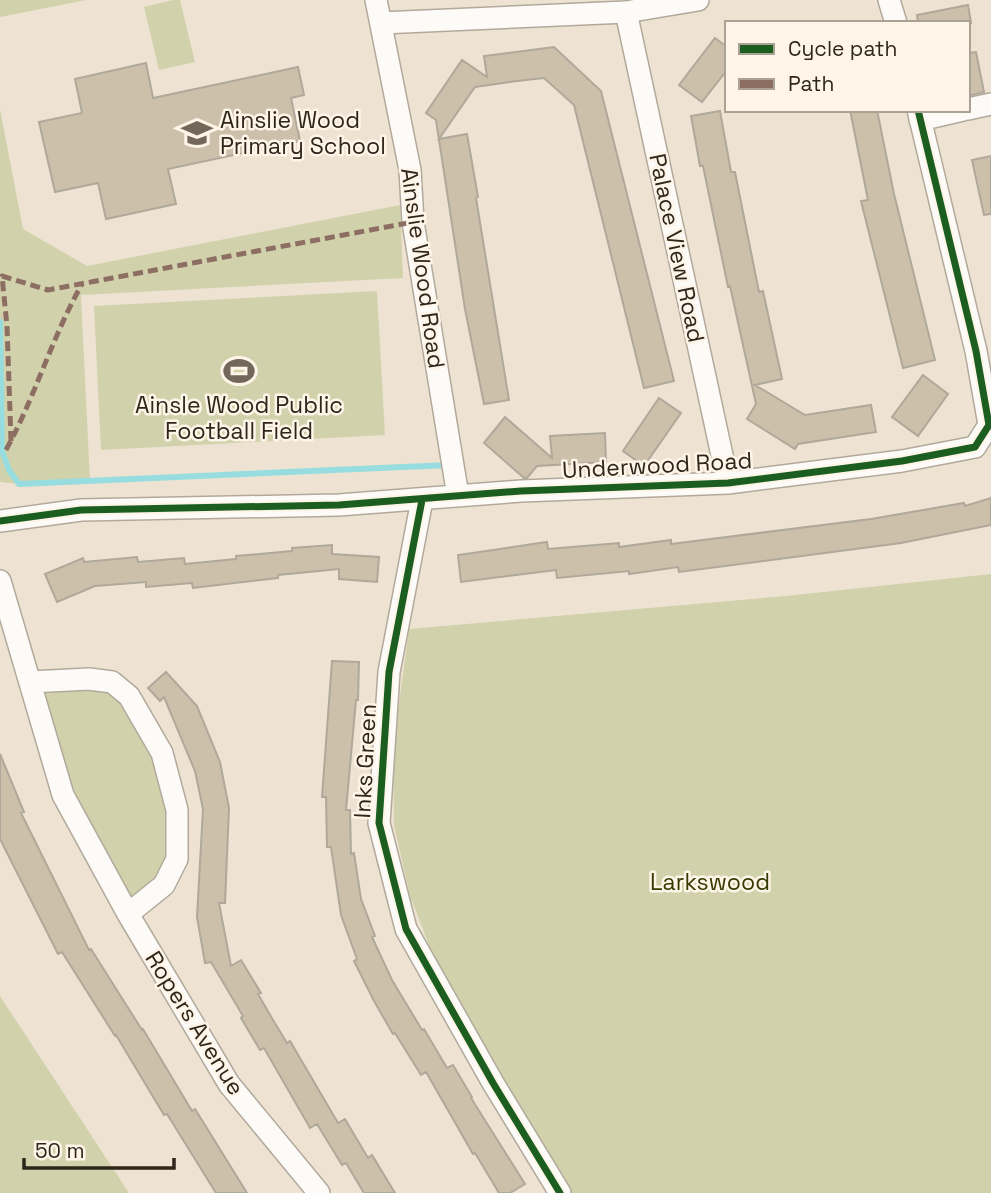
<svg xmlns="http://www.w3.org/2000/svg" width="991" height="1193" viewBox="0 0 991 1193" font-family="'Space Grotesk',sans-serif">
	<rect width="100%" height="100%" fill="#eee3d2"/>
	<path fill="#d1d1ac" d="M0,0H86L0,17Z
		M173,0H180L195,62L159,70L144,7Z
		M0,109L23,229L87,266L400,205L403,278L81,295L90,481L19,484L0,482Z
		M377,291L385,435L101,450L94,306Z
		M991,574V1193H572L443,981L410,896L394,825L393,749L409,629L786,596Z
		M30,682H112L162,753L177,859L128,914L63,795Z
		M0,996L129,1193H0Z"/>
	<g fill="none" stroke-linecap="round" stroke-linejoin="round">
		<path stroke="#97dddf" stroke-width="6" d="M0,322L2,451L9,470L19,484L449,465"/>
	</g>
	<path fill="#ccc0ab" stroke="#b0a89a" stroke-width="2" d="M968,5L971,23H918L917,15Z
		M715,38L727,47V70L702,102L679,85Z
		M554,47L601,91L674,381L644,388L574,105L544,78L517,81L475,87L439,139L467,134L478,197L476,198L509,400L484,404L465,309L436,120L426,113L462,60L487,77L484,56Z
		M976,52L984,92L968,96V53Z
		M146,63L153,98L298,67L304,95L291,98L300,141L168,169L176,204L106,219L98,183L55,192L39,122L82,113L75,79Z
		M850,110H877L894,194L935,360L903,368L861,201L868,200Z
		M720,111L731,172H735L759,292L763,291L782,379L755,385L805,415L871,405L876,432L798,444L795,449L747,419L756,404L730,286L728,287L703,166H700L691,116Z
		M991,156V214L984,215L972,160Z
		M923,375L948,394L918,436L892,417Z
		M659,398L681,413L644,466L623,451Z
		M505,417L552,458L550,436L605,433L606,462L537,466L527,478H524L484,443Z
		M991,498V525L901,543L679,572L678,567L629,574V571L557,578L556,570L461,582L458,555L547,542L548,549L619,543V547L671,540V544L871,519L964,503L965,506Z
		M332,545V554L379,557L377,582L339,579V569L278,575V578L193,588L192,583L146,587V582L95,586L57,602L45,574L83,558L84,562L137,557L138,562L184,558L185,564L236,559V556L292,551V548Z
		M332,661L359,662L358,700H356L346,810H350L351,854L354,853L361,899L375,936L372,937L392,980L422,1030L424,1029L447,1068L453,1065L472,1097L471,1098L525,1184L510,1193H499L475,1153L473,1154L426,1072L421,1075L395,1033L393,1034L374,1001L354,961L357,959L341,915L331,847H327L326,797H322Z
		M166,672L197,706L220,762L229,808L225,903H219L231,966L241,960L261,993L258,994L273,1020L287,1043L290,1041L338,1123L345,1119L368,1158L372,1155L395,1193H364L346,1163L342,1165L317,1124L310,1128L264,1048L260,1050L241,1018L243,1016L211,962L205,963L197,917L203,809L195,771L164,697L160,701L148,688Z
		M0,754L24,812L21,813L89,950L91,949L142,1030L143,1029L192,1111L195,1109L247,1193H216L167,1114L164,1115L116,1035L115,1036L62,952L58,954L0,839Z"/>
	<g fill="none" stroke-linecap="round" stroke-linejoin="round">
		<g stroke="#b2a99c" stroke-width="24">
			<path id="street" d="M376,0L410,170L413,222L458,496
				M889,0L896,23
				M626,12L728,483
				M381,23L626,12L698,0
				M968,109L991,104
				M920,120L963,110
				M422,500L389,672L379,823L406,929L493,1083L560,1193
				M0,521L81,510L339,505L521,491L728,483L902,461L975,447L989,425L976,351L918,110
				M0,581L63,795L128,914L229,1084L319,1193
				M30,682L89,679L112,682L129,696L162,753L177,810V859L164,885L128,914"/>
		</g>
		<use href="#street" stroke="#fcfbf8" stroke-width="21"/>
		<path stroke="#8d6e63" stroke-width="5" stroke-dasharray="10 5" stroke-linecap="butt" d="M11,441L7,326L2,276L48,290L413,222
			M6,450C35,397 52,337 82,284"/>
		<g stroke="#fef5e8" stroke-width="11">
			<path id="cycleway" d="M422,500L389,672L379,823L406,929L493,1083L560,1193
				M0,521L81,510L339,505L521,491L728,483L902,461L975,447L989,425L976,351L918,110"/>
		</g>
		<use href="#cycleway" stroke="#1b5e20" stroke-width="7"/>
	</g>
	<defs>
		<g id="school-bare" transform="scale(2.415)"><path d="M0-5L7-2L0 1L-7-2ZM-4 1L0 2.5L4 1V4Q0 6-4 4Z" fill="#71685a" stroke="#fef5e8" stroke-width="2.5" paint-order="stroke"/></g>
		<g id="stadium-bare" transform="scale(2.415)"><path d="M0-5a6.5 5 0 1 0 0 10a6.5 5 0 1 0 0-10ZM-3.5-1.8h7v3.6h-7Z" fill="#71685a" stroke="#fef5e8" stroke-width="2.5" paint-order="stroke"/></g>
	</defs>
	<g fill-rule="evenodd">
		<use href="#school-bare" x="197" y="133"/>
		<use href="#stadium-bare" x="239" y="371"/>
	</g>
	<g text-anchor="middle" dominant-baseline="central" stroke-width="5" stroke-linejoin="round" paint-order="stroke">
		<g font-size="23" fill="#2e261a" stroke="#fef5e8" text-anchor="start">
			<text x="220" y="120">Ainslie Wood<tspan x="220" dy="26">Primary School</tspan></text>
			<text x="239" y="405" text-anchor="middle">Ainsle Wood Public<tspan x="239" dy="26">Football Field</tspan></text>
		</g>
		<g font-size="23" fill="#2e261a" stroke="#fef5e8">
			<text transform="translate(677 248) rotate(78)">Palace View Road</text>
			<text transform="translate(423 268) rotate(82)">Ainslie Wood Road</text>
			<text transform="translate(657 465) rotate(-3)">Underwood Road</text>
			<text transform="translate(365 761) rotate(-87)">Inks Green</text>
			<text transform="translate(195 1023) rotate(58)">Ropers Avenue</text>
		</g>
		<g font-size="23" fill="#353b00" stroke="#fef5e8">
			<text x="710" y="882">Larkswood</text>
		</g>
	</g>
	<rect x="725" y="21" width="245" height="91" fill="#fef5e8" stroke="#aba296" stroke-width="2"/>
	<rect x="739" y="44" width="35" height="10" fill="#1b5e20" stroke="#aba296" stroke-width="2"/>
	<text x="788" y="56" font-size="21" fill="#2e261a">Cycle path</text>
	<rect x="739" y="79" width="35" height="10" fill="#8d6e63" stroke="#aba296" stroke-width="2"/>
	<text x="788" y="91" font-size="21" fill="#2e261a">Path</text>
	<path d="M24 1158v10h150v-10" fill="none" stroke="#2e261a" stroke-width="3.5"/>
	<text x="35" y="1158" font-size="21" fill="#2e261a" stroke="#fef5e8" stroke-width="5" paint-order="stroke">50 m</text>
</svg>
